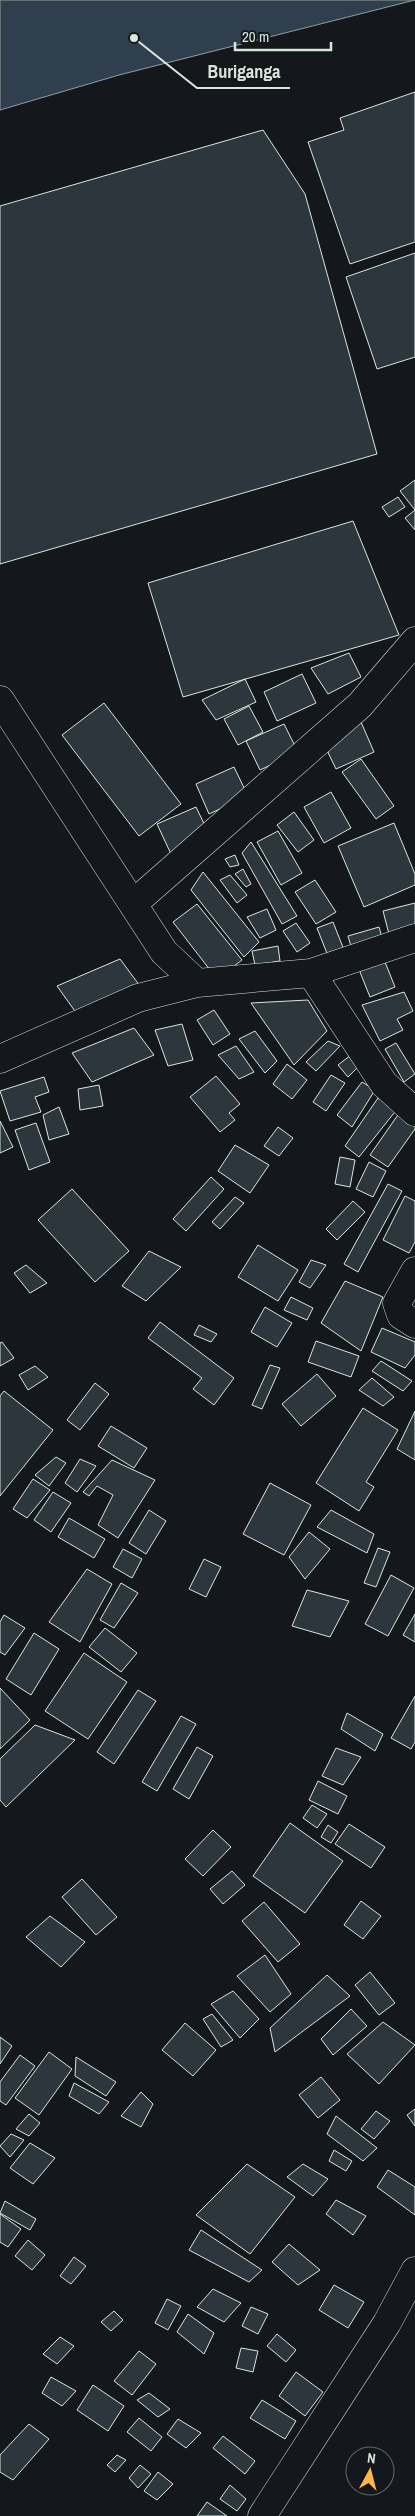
<svg xmlns="http://www.w3.org/2000/svg" width="415" height="2516" viewBox="0 0 415 2516" font-family="'Archivo Narrow',sans-serif">
	<rect width="100%" height="100%" fill="#14181c"/>
	<path fill="#2f3f4d" stroke="#939e99" d="M0,0H415L119,75L0,110Z"/>
	<path fill="#2c363c" stroke="#d8e6dc" d="M415,92V242L350,264L308,142L344,130L340,118Z
		M263,130L305,194L377,454L0,564V206Z
		M415,253V357L377,369L346,277Z
		M415,480V530L405,518L415,510L400,491Z
		M398,497L405,507L389,517L382,507Z
		M353,521L399,635L183,697L148,583Z
		M349,653L361,677L328,694L311,668Z
		M302,674L316,703L277,721L264,692Z
		M245,679L256,702L216,720L202,700Z
		M104,703L181,804L139,836L62,735Z
		M249,706L263,732L238,745L224,719Z
		M361,722L374,752L336,769L322,740Z
		M284,724L298,752L260,770L246,741Z
		M361,759L394,806L376,819L342,772Z
		M234,767L248,796L209,814L196,784Z
		M331,792L351,828L324,843L304,807Z
		M196,807L210,836L171,854L157,824Z
		M294,812L314,840L298,852L277,825Z
		M394,823L415,874V885L364,907L338,846Z
		M278,831L302,873L281,885L257,842Z
		M251,842L297,916L282,924L242,853Z
		M235,855L239,865L230,867L225,859Z
		M243,869L251,884L246,887L235,874Z
		M203,872L259,942L244,957L191,890Z
		M230,875L247,895L237,903L220,880Z
		M315,880L336,912L316,924L295,892Z
		M415,903V928L389,934L383,911Z
		M197,904L242,960L217,979L173,922Z
		M267,909L276,930L260,938L247,917Z
		M333,922L346,955L330,961L317,928Z
		M296,923L310,943L297,952L283,931Z
		M379,927L383,941L352,950L348,936Z
		M278,946L280,961L255,965L252,951Z
		M383,957L395,987L370,997L358,967Z
		M120,959L140,986L77,1014L57,986Z
		M404,992L413,1011L397,1019L403,1030L380,1041L362,1005Z
		M308,1000L327,1031L294,1065L251,1003Z
		M214,1010L230,1034L213,1045L197,1020Z
		M182,1024L193,1060L168,1066L155,1030Z
		M134,1028L154,1055L92,1082L72,1053Z
		M255,1031L277,1061L265,1073L239,1039Z
		M328,1041L340,1046L316,1071L306,1062Z
		M396,1043L415,1074L404,1082L385,1049Z
		M236,1046L254,1072L239,1079L218,1055Z
		M351,1055L360,1065L348,1077L338,1065Z
		M287,1064L307,1080L292,1099L273,1084Z
		M331,1075L345,1083L326,1111L313,1102Z
		M216,1076L240,1104L229,1113L235,1120L220,1132L190,1097Z
		M44,1077L49,1092L35,1097L41,1112L10,1121L0,1091Z
		M362,1082L375,1090L352,1127L337,1115Z
		M99,1085L103,1106L80,1110L78,1089Z
		M378,1098L398,1108L359,1157L345,1146Z
		M59,1107L69,1134L49,1140L43,1115Z
		M402,1109L415,1118V1129L388,1167L370,1155Z
		M0,1121L13,1147L0,1153Z
		M36,1123L50,1162L29,1170L15,1130Z
		M278,1127L293,1138L279,1156L264,1146Z
		M235,1145L269,1165L250,1193L218,1171Z
		M340,1157L355,1160L350,1187L335,1184Z
		M369,1162L386,1171L373,1197L356,1189Z
		M211,1177L224,1189L186,1231L173,1219Z
		M388,1184L402,1191L358,1272L344,1264Z
		M72,1189L129,1251L95,1282L38,1220Z
		M405,1196L415,1201V1242L409,1253L383,1240Z
		M235,1197L244,1203L220,1229L212,1222Z
		M353,1201L365,1212L337,1240L326,1229Z
		M258,1245L298,1270L278,1301L238,1277Z
		M149,1251L181,1267L146,1301L122,1286Z
		M311,1260L326,1265L310,1288L299,1282Z
		M26,1265L47,1283L30,1293L14,1273Z
		M345,1281L383,1297L361,1351L321,1323Z
		M291,1297L313,1308L307,1320L284,1310Z
		M265,1307L292,1323L277,1347L251,1332Z
		M160,1322L234,1378L214,1405L193,1389L202,1378L148,1338Z
		M199,1325L217,1334L211,1342L194,1335Z
		M382,1328L415,1342V1355L405,1368L371,1352Z
		M316,1341L359,1356L351,1377L308,1362Z
		M2,1342L14,1358L0,1366V1343Z
		M381,1361L412,1381L403,1391L372,1371Z
		M270,1365L280,1368L262,1409L252,1405Z
		M35,1366L48,1377L28,1390L19,1375Z
		M317,1374L336,1396L301,1426L282,1404Z
		M372,1378L394,1397L383,1406L359,1390Z
		M95,1383L109,1394L80,1430L67,1420Z
		M4,1391L53,1430L0,1496V1396Z
		M363,1408L398,1430L366,1482L374,1487L359,1511L316,1483Z
		M415,1411V1460L397,1449Z
		M111,1426L147,1448L134,1468L98,1446Z
		M56,1457L66,1463L49,1486L35,1475Z
		M80,1459L96,1466L77,1492L65,1483Z
		M112,1460L155,1480L118,1538L98,1525L113,1495L97,1486L89,1496L83,1492Z
		M33,1479L50,1490L27,1518L13,1509Z
		M270,1483L311,1505L284,1555L243,1534Z
		M53,1492L71,1503L51,1532L34,1520Z
		M149,1510L166,1521L146,1554L129,1543Z
		M331,1510L374,1534L367,1553L317,1527Z
		M69,1518L105,1539L94,1558L58,1537Z
		M309,1532L330,1549L305,1579L289,1557Z
		M378,1548L390,1552L376,1587L364,1583Z
		M123,1549L142,1559L132,1578L113,1567Z
		M204,1559L221,1567L206,1597L189,1589Z
		M87,1569L112,1584L80,1642L49,1622Z
		M391,1575L414,1588L388,1636L365,1624Z
		M121,1583L138,1593L114,1628L100,1620Z
		M307,1590L349,1601L330,1637L292,1626Z
		M415,1614V1642L403,1635Z
		M4,1615L25,1628L5,1655L0,1652V1622Z
		M105,1628L137,1653L121,1672L89,1647Z
		M34,1633L59,1649L31,1695L6,1679Z
		M84,1653L127,1682L88,1739L45,1711Z
		M0,1688L30,1720L0,1749Z
		M138,1690L156,1701L114,1764L97,1752Z
		M415,1696V1742L411,1749L391,1738Z
		M347,1713L383,1734L375,1751L341,1729Z
		M181,1716L196,1724L157,1791L142,1782Z
		M35,1725L75,1740L6,1807L0,1800V1759Z
		M197,1747L213,1756L189,1799L173,1789Z
		M336,1748L361,1757L343,1785L322,1776Z
		M318,1781L347,1796L338,1814L309,1800Z
		M312,1805L327,1814L317,1828L303,1818Z
		M290,1823L343,1861L305,1913L253,1876Z
		M349,1824L385,1847L371,1868L335,1844Z
		M328,1825L338,1832L331,1843L321,1837Z
		M213,1830L231,1847L203,1876L185,1859Z
		M232,1871L245,1885L223,1904L210,1889Z
		M82,1879L117,1917L96,1935L62,1897Z
		M361,1901L381,1916L363,1939L344,1925Z
		M264,1902L300,1944L278,1962L242,1921Z
		M50,1916L85,1942L61,1967L26,1937Z
		M265,1955L291,1994L270,2012L237,1976Z
		M370,1972L395,2003L379,2015L355,1985Z
		M327,1975L350,1996L275,2052L270,2028Z
		M233,1991L259,2019L240,2038L211,2004Z
		M351,2009L367,2026L333,2055L321,2039Z
		M212,2014L233,2040L221,2047L203,2019Z
		M383,2022L415,2045L379,2084L347,2054Z
		M185,2023L216,2050L193,2076L162,2050Z
		M0,2037L12,2046L0,2064Z
		M49,2052L72,2069L39,2115L15,2098Z
		M20,2055L35,2066L6,2105L0,2101V2082Z
		M76,2057L116,2082L106,2096L75,2076Z
		M321,2077L340,2100L318,2118L299,2095Z
		M74,2083L109,2102L99,2114L69,2096Z
		M141,2092L153,2104L141,2127L121,2116Z
		M415,2109V2126L407,2115Z
		M376,2111L390,2121L374,2139L361,2129Z
		M29,2114L40,2123L29,2136L16,2129Z
		M336,2116L377,2148L363,2161L327,2134Z
		M11,2134L24,2140L10,2157L0,2146Z
		M30,2143L55,2158L33,2184L10,2168Z
		M334,2150L352,2161L346,2171L329,2161Z
		M247,2164L295,2197L250,2254L196,2215Z
		M303,2164L328,2179L313,2196L287,2177Z
		M388,2170L415,2187V2215L377,2187Z
		M336,2200L366,2216L353,2235L326,2214Z
		M5,2201L36,2219L30,2230L0,2213Z
		M0,2214L21,2229L8,2247L0,2242Z
		M201,2230L262,2270L249,2282L189,2250Z
		M28,2240L45,2255L32,2270L15,2256Z
		M289,2244L320,2270L298,2285L272,2262Z
		M74,2257L86,2266L71,2284L60,2276Z
		M334,2285L364,2302L348,2328L319,2310Z
		M213,2289L241,2303L224,2322L197,2307Z
		M167,2299L181,2306L168,2330L155,2323Z
		M251,2307L268,2314L258,2334L242,2326Z
		M114,2311L123,2320L111,2331L101,2322Z
		M188,2314L214,2333L204,2354L177,2332Z
		M277,2334L296,2350L286,2362L267,2346Z
		M60,2337L74,2346L57,2364L43,2354Z
		M241,2348L258,2351L253,2372L236,2368Z
		M139,2351L156,2364L132,2395L114,2381Z
		M296,2372L323,2392L305,2416L279,2396Z
		M51,2377L76,2391L62,2406L42,2393Z
		M93,2385L124,2406L108,2431L77,2410Z
		M149,2393L170,2409L158,2417L137,2400Z
		M262,2400L296,2421L285,2439L250,2418Z
		M139,2418L162,2437L151,2451L127,2432Z
		M178,2419L201,2433L186,2448L167,2434Z
		M29,2424L49,2439L13,2480L0,2472V2455Z
		M223,2436L255,2461L245,2474L213,2448Z
		M117,2455L126,2460L115,2472L107,2465Z
		M140,2465L151,2474L138,2488L129,2478Z
		M158,2472L173,2484L157,2500L144,2491Z
		M230,2485L246,2499L237,2511L220,2499Z
		M207,2502L227,2516H197Z"/>
	<g fill="none" stroke-linecap="round" stroke-linejoin="round">
		<g stroke="#d8e6dc" stroke-width="29">
			<path id="minor" d="M0,700L164,952L197,983
				M134,903L360,705L415,641
				M311,973L384,1084L415,1112
				M0,1059L138,998L197,983L311,973L415,938
				M415,1271L397,1303L401,1315L415,1324
				M262,2516L387,2323L415,2271"/>
		</g>
		<use href="#minor" stroke="#14181c" stroke-width="28"/>
	</g>
	<path fill="none" stroke="#d8e6dc" stroke-width="2" d="M134 38L197 88H290"/>
	<circle fill="#d8e6dc" stroke="#14181c" stroke-width="2" cx="134" cy="38" r="5"/>
	<g font-size="18" text-anchor="middle" font-weight="bold" fill="#d8e6dc" stroke="#14181c" stroke-width="4" stroke-linejoin="round" paint-order="stroke">
		<text x="244" y="78">Buriganga</text>
	</g>
	<g transform="translate(370 2471) rotate(7)"><circle r="24" fill="#14181c" stroke="#626a69"/>
	<path d="M0-4L9 19L0 12L-9 19Z" fill="#ffb74d"/>
	<text y="-8" font-size="14" font-weight="bold" text-anchor="middle" fill="#d8e6dc">N</text>
	</g>
	<path d="M235 42v8h96v-8" fill="none" stroke="#d8e6dc" stroke-width="2.5"/>
	<text x="242" y="42" font-size="15" fill="#d8e6dc" stroke="#14181c" stroke-width="4" paint-order="stroke">20 m</text>
</svg>
